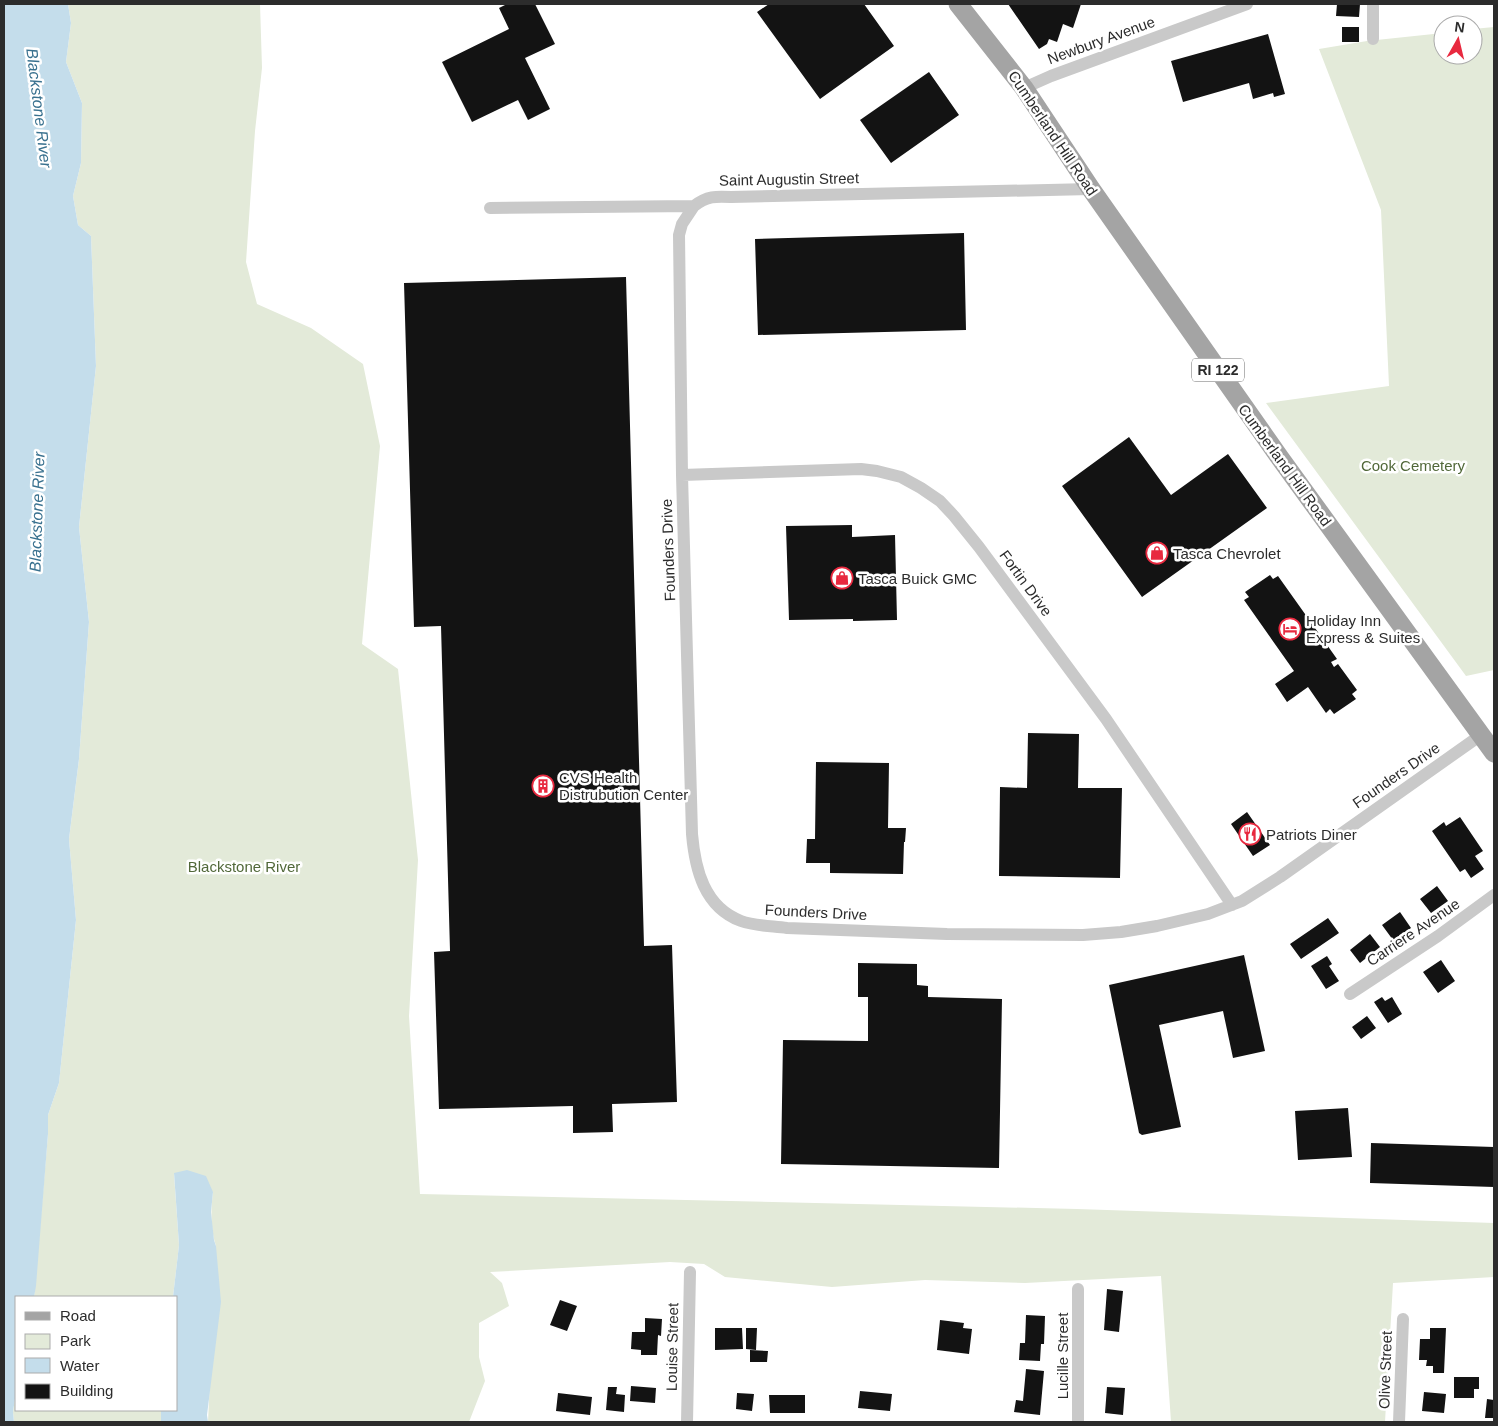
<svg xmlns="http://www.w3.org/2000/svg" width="1498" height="1426" viewBox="0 0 1498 1426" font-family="Arial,sans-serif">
	<rect width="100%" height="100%" fill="#fff"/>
	<path fill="#e3ead9" d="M68,4H260L262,68L255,131L246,262L257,304L311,328L363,364L380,446L362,644L398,669L418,860L409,1016L420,1194L1077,1209L1494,1223V1277L1393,1283L1385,1422H1171L1161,1276L1025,1283L925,1280L832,1287L725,1277L704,1264L670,1262L490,1272L502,1283L509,1306L479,1323V1357L485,1381L469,1422H208L216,1246C210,1229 211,1209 213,1192L174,1174L179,1245L173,1297H34L48,1134V1115L59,1083L76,920L69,839L79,759L89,622L79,527L96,366L91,236L78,225L73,196L81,163L82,103L66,62L71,23Z
		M1494,27V670L1466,676L1266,403L1389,386L1381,210L1319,49L1367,41L1443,33V55H1473V29Z
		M16,1392V1410H161V1422H14L13,1412Z"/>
	<path fill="#c4ddeb" d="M4,4H68L71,23L66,62L82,103L81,163L73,196L78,225L91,236L96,366L79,527L89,622L79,759L69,839L76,920L59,1083L48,1115V1134L36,1286L34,1297H16V1392L13,1412L14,1422H4Z
		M187,1170L206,1176L213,1192L211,1212L214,1240L216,1246L221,1302L207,1415L208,1422H161V1410H176V1297H173L179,1245L174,1173Z"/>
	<path fill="#131313" d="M507,4H535L555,44L525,58L550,109L528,120L518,100L472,122L442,62L509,29L499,8Z
		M769,4H864L894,46L820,99L757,12Z
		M1008,4H1081L1073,28L1063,24L1057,42L1049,39L1047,44L1039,49Z
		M1337,4H1360L1359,17L1336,16Z
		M1342,27H1359V42H1342Z
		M1268,34L1285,94L1274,97L1273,93L1253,99L1249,83L1183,102L1171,61Z
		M929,72L959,115L891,163L860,120Z
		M964,233L966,330L758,335L755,239Z
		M626,277L644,946L672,945L677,1102L612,1104L613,1132L573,1133V1106L439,1109L434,952L450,951L441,626L414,627L404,283Z
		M1129,437L1171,495L1228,454L1267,508L1142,597L1062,486Z
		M852,525V537L895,535L897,620L853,621V619L789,620L786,526Z
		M1270,575L1273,579L1278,576L1337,659L1331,662L1334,667L1338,664L1357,690L1352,694L1356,699L1334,714L1330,709L1326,713L1308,687L1287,702L1275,684L1294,671L1244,600L1249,597L1245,592Z
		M1028,733L1079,734L1078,788H1122L1120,878L999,876L1000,787L1027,788Z
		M816,762L889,763L888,828H906L905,842H904L903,874L830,873V863H806L807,839H815Z
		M1247,812L1270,845L1253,856L1231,824Z
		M1460,817L1483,851L1475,856L1484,869L1471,878L1465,869L1460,872L1432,831L1444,822L1446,826Z
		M1437,886L1448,901L1431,913L1420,899Z
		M1400,912L1411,928L1393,940L1382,925Z
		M1328,918L1339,933L1301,959L1290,944Z
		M1370,934L1380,947L1360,963L1350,950Z
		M1244,955L1265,1051L1233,1058L1223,1011L1159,1025L1181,1127L1142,1135L1139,1133L1109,985Z
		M1327,956L1332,964L1329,966L1339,981L1326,989L1311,966Z
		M1441,960L1455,981L1438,993L1423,972Z
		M858,963L917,964V985L928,986V997L1002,999L999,1168L781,1164L783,1040L868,1041V997H858Z
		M1382,997L1385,1001L1392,997L1402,1014L1388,1023L1374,1002Z
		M1367,1016L1376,1028L1361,1039L1352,1027Z
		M1348,1108L1352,1157L1298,1160L1295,1111Z
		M1371,1143L1494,1147V1187L1370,1183Z
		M1107,1289L1123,1291L1119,1332L1104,1330Z
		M560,1300L577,1306L567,1331L550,1325Z
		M1026,1315L1045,1316L1044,1344H1041L1040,1361L1019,1360L1020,1343H1025Z
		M645,1318L662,1319L661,1336L658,1335L657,1355H641V1350L631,1349L632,1332H645Z
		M940,1320L964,1323L963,1328L972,1329L969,1354L937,1350Z
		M715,1328H742L743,1349L715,1350Z
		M746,1328H757L756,1350L746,1349Z
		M1430,1328H1446L1444,1373H1433V1366H1426L1427,1360H1419L1420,1339H1430Z
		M750,1350L768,1351L767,1362H750Z
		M1026,1369L1044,1371L1040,1415L1014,1412L1016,1400L1023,1401Z
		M1454,1377H1479V1389H1474V1398H1454Z
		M631,1386L656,1388L655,1403L630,1401Z
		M608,1387H617L616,1394L625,1395L624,1412L606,1410Z
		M1107,1387L1125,1388L1123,1415L1105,1413Z
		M860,1391L892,1394L890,1411L858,1408Z
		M1424,1392L1446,1394L1444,1413L1422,1411Z
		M558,1393L592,1397L590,1415L556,1411Z
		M737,1393L754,1394L752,1411L736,1409Z
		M769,1395H805V1413H770Z
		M1487,1399L1494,1400V1418H1485Z"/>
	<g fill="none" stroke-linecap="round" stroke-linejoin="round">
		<path stroke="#c9c9c9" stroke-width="12" d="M1373,39V4
			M1024,88L1051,76L1247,4
			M694,206L682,224L679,235L682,475L692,834C695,869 704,907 741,921C755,926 772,926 787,928L947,934L1083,935L1121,932L1157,926L1208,914L1242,901L1280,877L1481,735
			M490,208L694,206C707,196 716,196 731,197L1091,189
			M682,475L861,469L877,471L901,477L921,488L940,501L954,516L979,547L1106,719L1232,905
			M1350,994L1438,936L1494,895
			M687,1422L690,1272
			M1078,1422V1289
			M1399,1422L1403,1319"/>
		<path stroke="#a4a4a4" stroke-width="19" d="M958,4L1024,88L1091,189L1280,458L1494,753"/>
	</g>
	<defs>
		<g id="shop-ring" transform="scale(1.125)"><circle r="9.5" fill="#fff" stroke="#e8293f" stroke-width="1.5"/><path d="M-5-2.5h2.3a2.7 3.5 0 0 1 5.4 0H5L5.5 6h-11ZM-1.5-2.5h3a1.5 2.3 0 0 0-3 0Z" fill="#e8293f"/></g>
		<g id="hotel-ring" transform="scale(1.125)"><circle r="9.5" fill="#fff" stroke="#e8293f" stroke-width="1.5"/><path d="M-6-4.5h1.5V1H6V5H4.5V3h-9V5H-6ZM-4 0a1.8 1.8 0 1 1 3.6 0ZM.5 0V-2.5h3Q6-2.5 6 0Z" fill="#e8293f"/></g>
		<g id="building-ring" transform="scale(1.125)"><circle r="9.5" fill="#fff" stroke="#e8293f" stroke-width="1.5"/><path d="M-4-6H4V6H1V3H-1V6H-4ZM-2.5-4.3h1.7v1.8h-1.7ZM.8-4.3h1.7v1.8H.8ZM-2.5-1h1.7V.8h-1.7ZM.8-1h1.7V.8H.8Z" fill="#e8293f"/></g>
		<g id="restaurant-ring" transform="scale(1.125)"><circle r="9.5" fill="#fff" stroke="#e8293f" stroke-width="1.5"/><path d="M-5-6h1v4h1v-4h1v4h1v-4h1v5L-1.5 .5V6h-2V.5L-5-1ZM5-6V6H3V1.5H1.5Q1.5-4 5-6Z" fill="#e8293f"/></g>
	</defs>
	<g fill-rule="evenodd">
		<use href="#shop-ring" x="1157" y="553"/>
		<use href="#shop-ring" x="842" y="578"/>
		<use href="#hotel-ring" x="1290" y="629"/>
		<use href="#building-ring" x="543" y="786"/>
		<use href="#restaurant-ring" x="1250" y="834"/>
	</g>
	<g text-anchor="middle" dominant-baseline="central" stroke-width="5" stroke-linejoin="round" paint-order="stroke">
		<rect fill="#fff" stroke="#6b6b6b" stroke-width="1" x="1192" y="358.5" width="52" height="23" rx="4"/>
		<g font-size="14" font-weight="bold" fill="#2c2c2c">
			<text x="1218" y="370">RI 122</text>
		</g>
		<g font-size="15" fill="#2c2c2c" stroke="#fff">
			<text transform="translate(1101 40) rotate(-20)">Newbury Avenue</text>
			<text transform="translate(1053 133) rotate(56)">Cumberland Hill Road</text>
			<text transform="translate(789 179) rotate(-1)">Saint Augustin Street</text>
			<text transform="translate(1285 465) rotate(54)">Cumberland Hill Road</text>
			<text transform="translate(668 550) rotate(-92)">Founders Drive</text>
			<text transform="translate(1026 583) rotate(54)">Fortin Drive</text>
			<text transform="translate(1396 775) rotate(-35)">Founders Drive</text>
			<text transform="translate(816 912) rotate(3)">Founders Drive</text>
			<text transform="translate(1413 932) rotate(-34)">Carriere Avenue</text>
			<text transform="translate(672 1347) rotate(-89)">Louise Street</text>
			<text transform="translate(1062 1356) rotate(-90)">Lucille Street</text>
			<text transform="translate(1385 1370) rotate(-88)">Olive Street</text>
		</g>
		<g font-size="15" fill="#516839" stroke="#fff">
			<text x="1413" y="465">Cook Cemetery</text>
			<text x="244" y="866">Blackstone River</text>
		</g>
		<g font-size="15" fill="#2c2c2c" stroke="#fff" text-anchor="start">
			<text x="1173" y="553">Tasca Chevrolet</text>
			<text x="858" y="578">Tasca Buick GMC</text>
			<text x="1306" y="620">Holiday Inn<tspan x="1306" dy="17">Express &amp; Suites</tspan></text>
			<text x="559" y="777">CVS Health<tspan x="559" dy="17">Distrubution Center</tspan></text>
			<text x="1266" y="834">Patriots Diner</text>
		</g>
		<g font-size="16" font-style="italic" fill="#39718f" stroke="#fff">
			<text transform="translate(39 108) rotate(83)">Blackstone River</text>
			<text transform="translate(37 512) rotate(-88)">Blackstone River</text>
		</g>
	</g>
	<rect width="1498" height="1426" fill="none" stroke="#2c2c2c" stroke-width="10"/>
	<rect x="15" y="1296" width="162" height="115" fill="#ffffff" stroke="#ababab"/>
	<rect x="25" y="1312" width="25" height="8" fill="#a4a4a4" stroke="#ababab"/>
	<text x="60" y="1321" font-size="15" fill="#2c2c2c">Road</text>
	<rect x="25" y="1334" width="25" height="15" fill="#e3ead9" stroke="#ababab"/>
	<text x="60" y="1346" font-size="15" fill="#2c2c2c">Park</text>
	<rect x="25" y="1358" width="25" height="15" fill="#c4ddeb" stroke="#ababab"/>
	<text x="60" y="1371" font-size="15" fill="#2c2c2c">Water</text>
	<rect x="25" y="1384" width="25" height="15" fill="#131313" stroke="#ababab"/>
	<text x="60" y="1396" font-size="15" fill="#2c2c2c">Building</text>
	<g transform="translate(1458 40) rotate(8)"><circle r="24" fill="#ffffff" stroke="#ababab"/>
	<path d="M0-4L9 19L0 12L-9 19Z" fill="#e8293f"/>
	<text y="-8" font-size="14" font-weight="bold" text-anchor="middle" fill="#2c2c2c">N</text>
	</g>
</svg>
